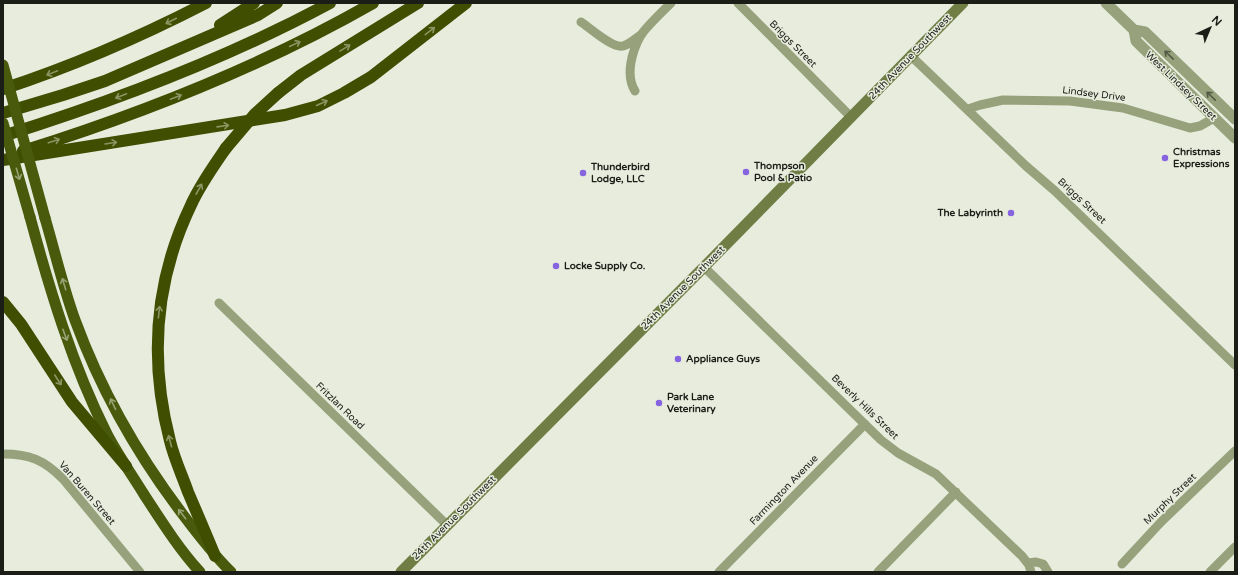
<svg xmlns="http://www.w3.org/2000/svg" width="1238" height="575" viewBox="0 0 1238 575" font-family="'Varela Round',sans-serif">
	<rect width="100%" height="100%" fill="#e7ecdd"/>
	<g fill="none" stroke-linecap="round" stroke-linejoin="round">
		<path stroke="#97a27c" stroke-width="9" d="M738,3L851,117
			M581,22C590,28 613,49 623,46C629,45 636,38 642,34
			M911,56L1026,166L1055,191L1235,365
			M635,91C625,75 632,51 641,35C647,26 663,11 671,3
			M968,109L980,105L1003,100L1070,101L1123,108L1190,128L1200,126L1214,118
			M704,267L881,440L898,453L936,474L1022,556L1029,565L1031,572
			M219,303L447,525
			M3,454C30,454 44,460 63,479L140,572
			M1028,563L1036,562L1043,564L1048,572
			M1122,564L1161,522L1235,451
			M719,572L865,424
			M878,572L956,492
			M1210,572L1235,547"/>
		<path stroke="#97a27c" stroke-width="11" d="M1106,3L1134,30L1145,32L1235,119
			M1134,30L1136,41L1235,138"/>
		<path stroke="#707e46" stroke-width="11" d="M401,572L704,267L963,3"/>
		<path stroke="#4a5a0c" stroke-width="11" d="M30,217C50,291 72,364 107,434C118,455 132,475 145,496C162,522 179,549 200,572
			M45,218C55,252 63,287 75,320C101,391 139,457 184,516C199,536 214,555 231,572"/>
		<path stroke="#3f4e00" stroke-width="12" d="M220,25L254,3
			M3,89C73,66 140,37 206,3
			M278,93L301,75L418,3
			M3,113L63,95L105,81L258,15L277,3
			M3,136C115,101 226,59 330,3
			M23,151C144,113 263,66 373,3
			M3,160L285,115L318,106L344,93L371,77L466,3
			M3,302L21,324L72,402L126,466
			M215,556C206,534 197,513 188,492C182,475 174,458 170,441C149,360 155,280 191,205C200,185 213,167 226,148"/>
		<path stroke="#4a5a0c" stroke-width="11" d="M3,65L45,218
			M3,123L30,217"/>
		<path stroke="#3f4e00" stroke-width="12" d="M226,148L255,114L278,93"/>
	</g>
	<defs><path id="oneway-shaft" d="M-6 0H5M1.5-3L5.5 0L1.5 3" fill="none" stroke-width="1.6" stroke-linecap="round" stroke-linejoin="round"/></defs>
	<g stroke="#8b9563">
		<use href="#oneway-shaft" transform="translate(171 21) rotate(153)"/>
		<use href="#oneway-shaft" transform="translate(430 31) rotate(-38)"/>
		<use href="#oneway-shaft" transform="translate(295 44) rotate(-25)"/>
		<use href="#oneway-shaft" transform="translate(345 48) rotate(-31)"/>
		<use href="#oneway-shaft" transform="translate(52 73) rotate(158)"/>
		<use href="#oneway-shaft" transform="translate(121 96) rotate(159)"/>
		<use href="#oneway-shaft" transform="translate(176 97) rotate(-21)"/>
		<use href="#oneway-shaft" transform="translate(322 103) rotate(-24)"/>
		<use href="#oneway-shaft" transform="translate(223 126) rotate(-8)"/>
		<use href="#oneway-shaft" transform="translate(54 141) rotate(-18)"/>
		<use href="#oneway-shaft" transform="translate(111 143) rotate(-9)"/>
		<use href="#oneway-shaft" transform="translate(199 189) rotate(-61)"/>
		<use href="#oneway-shaft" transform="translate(159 312) rotate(-84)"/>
		<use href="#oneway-shaft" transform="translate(58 380) rotate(57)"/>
		<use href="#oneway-shaft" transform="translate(170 441) rotate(-105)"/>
	</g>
	<g stroke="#535944">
		<use href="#oneway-shaft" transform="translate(1169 55) rotate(-136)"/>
		<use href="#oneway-shaft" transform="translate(1211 96) rotate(-136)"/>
	</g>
	<g stroke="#98a374">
		<use href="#oneway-shaft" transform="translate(18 174) rotate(74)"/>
		<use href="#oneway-shaft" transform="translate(64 284) rotate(-107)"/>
		<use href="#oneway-shaft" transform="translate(65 335) rotate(70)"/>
		<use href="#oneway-shaft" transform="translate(113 404) rotate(-115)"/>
		<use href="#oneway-shaft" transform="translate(182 514) rotate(-128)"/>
	</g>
	<g fill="#8664df" stroke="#e7ecdd" stroke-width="1.5">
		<circle cx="1165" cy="158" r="4"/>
		<circle cx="746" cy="172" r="4"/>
		<circle cx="583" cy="173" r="4"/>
		<circle cx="1011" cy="213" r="4"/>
		<circle cx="556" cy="266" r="4"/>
		<circle cx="678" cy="359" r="4"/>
		<circle cx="659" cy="403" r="4"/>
	</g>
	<g text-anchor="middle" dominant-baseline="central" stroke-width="3" stroke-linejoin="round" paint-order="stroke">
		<g font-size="10" fill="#1b1d17" stroke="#e7ecdd">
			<text transform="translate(793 44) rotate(45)">Briggs Street</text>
			<text transform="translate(910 57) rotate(-46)">24th Avenue Southwest</text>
			<text transform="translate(1181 86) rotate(44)">West Lindsey Street</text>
			<text transform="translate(1094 94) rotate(7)">Lindsey Drive</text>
			<text transform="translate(1082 201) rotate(43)">Briggs Street</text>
			<text transform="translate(683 288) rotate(-45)">24th Avenue Southwest</text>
			<text transform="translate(340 406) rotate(44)">Fritzlan Road</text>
			<text transform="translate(865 407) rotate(44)">Beverly Hills Street</text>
			<text transform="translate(784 490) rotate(-46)">Farmington Avenue</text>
			<text transform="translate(87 493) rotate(49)">Van Buren Street</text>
			<text transform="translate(1170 499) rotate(-44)">Murphy Street</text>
			<text transform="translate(454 518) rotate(-45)">24th Avenue Southwest</text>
		</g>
		<g font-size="10" font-weight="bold" fill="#1b1d17" stroke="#e7ecdd" text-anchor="start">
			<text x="1173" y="152">Christmas<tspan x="1173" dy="12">Expressions</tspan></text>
			<text x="754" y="166">Thompson<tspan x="754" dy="12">Pool &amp; Patio</tspan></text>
			<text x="591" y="167">Thunderbird<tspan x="591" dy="12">Lodge, LLC</tspan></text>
			<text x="1003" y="213" text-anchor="end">The Labyrinth</text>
			<text x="564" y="266">Locke Supply Co.</text>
			<text x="686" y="359">Appliance Guys</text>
			<text x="667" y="397">Park Lane<tspan x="667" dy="12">Veterinary</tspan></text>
		</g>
	</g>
	<rect width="1238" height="575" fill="none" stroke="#1b1d17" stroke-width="8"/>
	<g transform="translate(1210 28) rotate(44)" stroke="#e7ecdd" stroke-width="3" paint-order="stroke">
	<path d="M0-3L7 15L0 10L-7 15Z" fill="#1b1d17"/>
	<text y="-6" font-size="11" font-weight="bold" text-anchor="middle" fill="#1b1d17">N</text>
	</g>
</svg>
